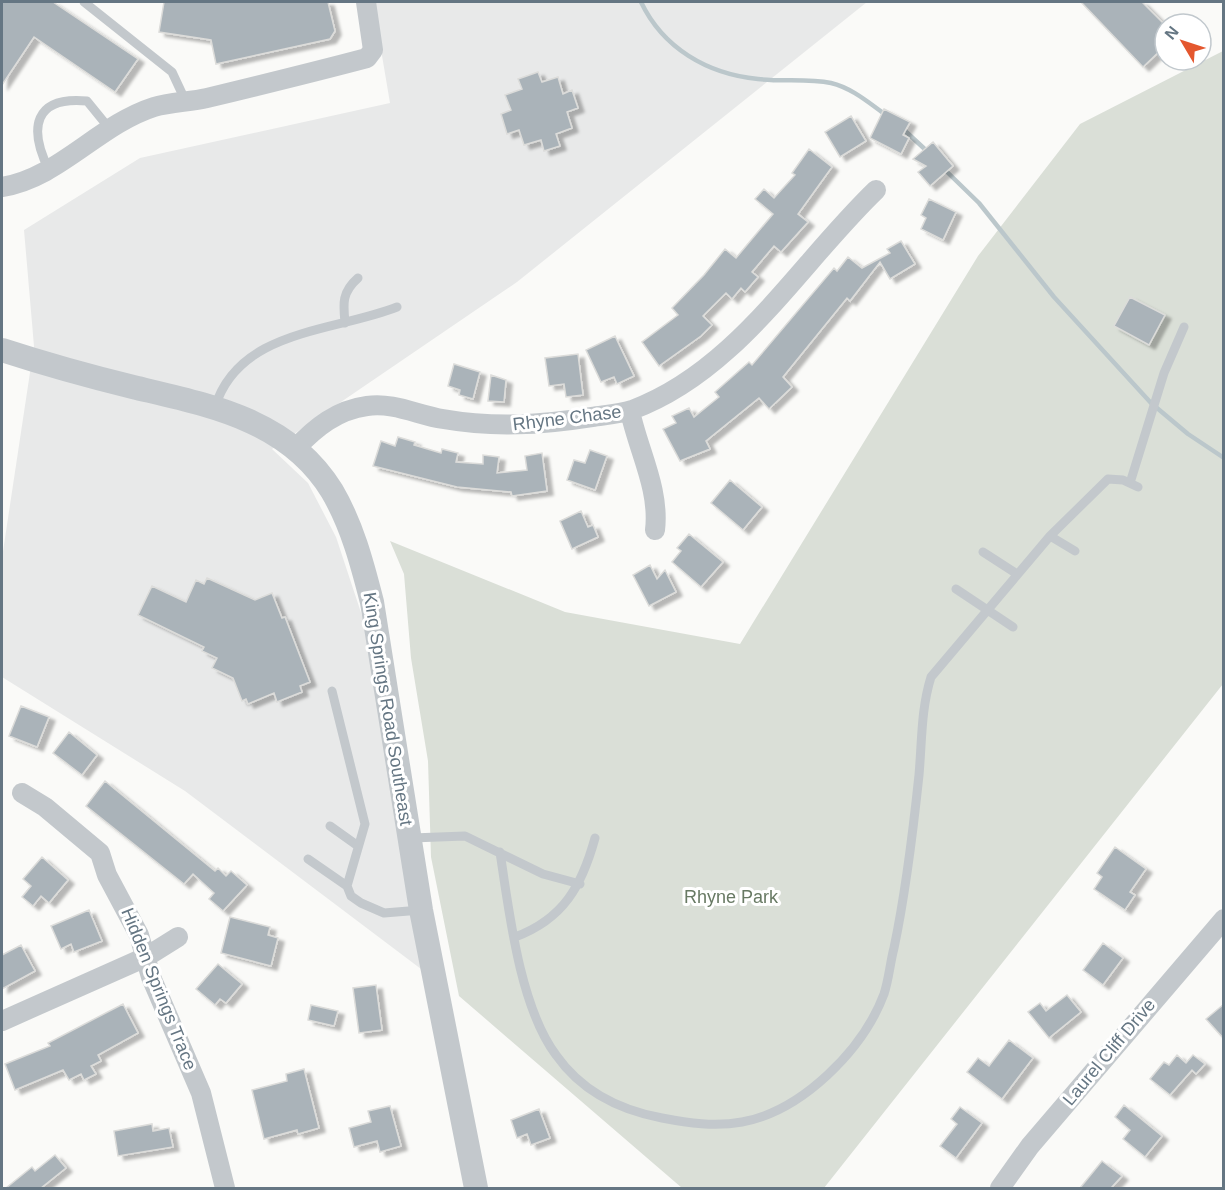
<svg xmlns="http://www.w3.org/2000/svg" width="1225" height="1190" viewBox="0 0 1225 1190" font-family="Arial,sans-serif">
	<defs>
		<filter id="shadow"><feDropShadow dx="6" dy="4" stdDeviation="1.5" flood-color="#0004"/></filter>
	</defs>
	<rect width="100%" height="100%" fill="#fafaf8"/>
	<path fill="#e8e9e9" d="M373,2H867L517,282L272,449L308,483L336,537L375,655L429,975L185,791L2,677V558L34,346L24,230L140,158L390,103Z"/>
	<path fill="#dadfd7" d="M1223,51V684L824,1188H682L459,996L431,857L428,761L411,658L404,574L390,541L565,612L740,644L978,256L1080,124Z"/>
	<g fill="none" stroke-linecap="round" stroke-linejoin="round">
		<path stroke="#bbc7cb" stroke-width="4.5" d="M641,2C663,48 707,74 758,79C782,82 807,78 831,83C852,88 869,103 886,115
			M902,128L929,153
			M943,168L979,203L1054,297L1151,403L1188,434L1224,458"/>
	</g>
	<path fill="#aab3b9" stroke="#dcdcda" stroke-width="1.5" filter="url(#shadow)" d="M2,2H53L138,59L115,92L34,37L2,85Z
		M164,2H328L335,31L330,39L216,64L211,40L159,32Z
		M1081,2H1142L1165,25V46L1143,67Z
		M538,72L542,82L558,77L563,94L572,90L578,108L567,112L572,128L556,134L560,146L544,151L541,140L524,145L519,130L507,134L501,114L511,110L505,95L522,89L518,79Z
		M884,109L910,122L903,135L909,138L901,154L870,138Z
		M851,116L866,141L840,157L825,132Z
		M933,142L953,166L930,186L918,172L926,166L913,159Z
		M809,149L832,167L798,214L808,222L781,252L774,246L752,272L758,277L745,292L741,288L732,299L726,293L703,316L712,325L701,336L659,366L642,342L678,315L672,308L704,275L725,249L736,258L773,214L755,199L764,189L774,198L795,175L792,173Z
		M929,199L956,212L943,240L921,229L926,218L921,215Z
		M901,241L915,264L890,279L880,262L850,301L847,298L783,377L792,387L769,409L759,398L706,441L710,449L680,461L663,429L676,423L672,416L689,408L694,417L719,397L715,392L749,362L752,365L834,268L837,271L848,257L862,268L890,253L887,249Z
		M1130,297L1165,315L1149,345L1114,326Z
		M615,336L634,376L617,384L614,377L601,382L586,350Z
		M578,354L583,395L566,397L564,384L549,386L545,358Z
		M454,364L480,372L473,399L459,395L460,390L448,386Z
		M491,375L506,380L504,402L488,401Z
		M398,437L415,442L414,445L441,453L442,449L458,453L456,462L483,464V455L499,457L497,473L527,470L525,456L542,453L547,491L512,496L511,492L457,487L373,466L381,441L395,446Z
		M590,450L607,456L595,490L567,480L574,460L585,463Z
		M730,480L762,507L743,530L711,503Z
		M581,511L588,527L593,525L598,537L572,549L560,521Z
		M689,534L723,562L701,587L672,562L681,551L677,548Z
		M650,565L657,579L665,570L676,592L649,606L633,575Z
		M207,578L255,600L272,593L282,618L285,617L310,682L300,686L302,692L277,702L274,693L248,704L246,699L242,701L233,678L212,668L217,658L202,651L204,647L138,615L152,586L186,602L196,580L204,584Z
		M21,706L49,717L37,747L9,736Z
		M69,732L97,755L82,775L53,753Z
		M105,781L215,871L218,868L226,876L231,871L247,885L223,911L209,899L214,893L193,874L184,884L86,806Z
		M1115,847L1146,869L1130,892L1135,895L1125,910L1094,889L1102,877L1097,873Z
		M42,857L68,880L49,903L41,896L33,906L22,897L31,886L23,879Z
		M89,910L102,941L74,952L71,944L61,949L51,926Z
		M230,917L270,927L268,935L278,938L271,966L221,953Z
		M1103,943L1123,958L1103,985L1083,970Z
		M21,945L35,971L2,989V955Z
		M218,964L242,984L226,1003L220,999L215,1005L196,989Z
		M376,985L382,1030L359,1033L353,988Z
		M1067,995L1081,1012L1049,1038L1028,1012L1040,1003L1046,1011Z
		M123,1004L138,1033L98,1055L101,1061L91,1066L96,1074L84,1080L81,1074L69,1080L63,1070L15,1090L5,1064L50,1046L48,1043Z
		M1224,1004V1039L1206,1019Z
		M311,1005L338,1011L334,1026L308,1020Z
		M1009,1040L1033,1058L1002,1099L967,1072L978,1058L989,1066Z
		M1177,1055L1186,1063L1193,1055L1205,1064L1196,1074L1192,1070L1170,1095L1150,1079L1164,1062L1169,1065Z
		M304,1069L319,1128L298,1134L297,1130L264,1139L252,1090L287,1081L286,1074Z
		M1124,1105L1162,1136L1145,1157L1123,1139L1130,1130L1115,1117Z
		M390,1106L401,1146L380,1152L377,1141L354,1147L349,1128L371,1122L368,1111Z
		M960,1107L982,1123L956,1158L940,1146L957,1124L951,1119Z
		M539,1109L550,1138L531,1145L527,1134L517,1138L511,1120Z
		M152,1124L153,1131L169,1128L173,1147L118,1156L114,1131Z
		M55,1155L66,1168L41,1188H6L32,1167L35,1171Z
		M1102,1161L1122,1176L1111,1188H1080Z"/>
	<g fill="none" stroke-linecap="round" stroke-linejoin="round">
		<path stroke="#c3c8cc" stroke-width="9" d="M84,2L172,72L186,102
			M49,170C28,128 34,96 87,101L109,128
			M345,323C343,303 342,292 358,278
			M215,407C239,329 334,332 397,307
			M1130,483L1164,373L1184,327
			M1050,536L1075,551
			M983,552L1017,574
			M956,589L1013,627
			M332,691L365,824L347,886
			M330,826L358,846
			M412,838L465,836L543,874L580,884
			M500,852C509,912 520,1007 556,1055C582,1092 619,1110 662,1118C688,1123 715,1127 742,1122C802,1111 863,1050 884,994C889,979 890,963 894,948C906,891 913,832 919,775C922,741 921,709 931,677L1050,536L1108,479L1123,480L1138,487
			M308,859L347,886L351,896L361,903L384,913L421,910
			M515,937C564,919 582,885 595,838"/>
		<path stroke="#c3c8cc" stroke-width="20" d="M2,187C59,178 98,125 154,107C170,102 190,102 207,98C261,85 314,72 367,58L373,50L366,2
			M630,411C638,450 660,489 655,530
			M295,449C316,427 337,410 367,406C393,402 418,415 443,419C494,428 541,425 592,417C605,415 620,414 632,410C737,371 798,265 876,190
			M22,793L45,807L100,853L107,875L139,935L151,977L201,1093L225,1188
			M2,1021L146,957L178,937
			M1000,1188L1030,1146L1224,919"/>
		<path stroke="#c3c8cc" stroke-width="24" d="M2,350C45,364 88,376 133,387C208,405 288,419 332,491C352,525 362,563 372,602L421,910L476,1188"/>
	</g>
	<g text-anchor="middle" dominant-baseline="central" stroke-width="6" stroke-linejoin="round" paint-order="stroke">
		<g font-size="18" fill="#657683" stroke="#fff">
			<text transform="translate(567 418) rotate(-7)">Rhyne Chase</text>
			<text transform="translate(388 709) rotate(81)">King Springs Road Southeast</text>
			<text transform="translate(159 989) rotate(68)">Hidden Springs Trace</text>
			<text transform="translate(1109 1052) rotate(-50)">Laurel Cliff Drive</text>
		</g>
		<g font-size="18" fill="#687a64" stroke="#fff">
			<text x="731" y="897">Rhyne Park</text>
		</g>
	</g>
	<rect width="1225" height="1190" fill="none" stroke="#657683" stroke-width="6"/>
	<g transform="translate(1183 42) rotate(309)"><circle r="28" fill="#ffffff" stroke="#c1c8cd" stroke-width="1.5"/>
	<path d="M0-4.5L10 22L0 15L-10 22Z" fill="#e4572e"/>
	<text y="-9" font-size="16" font-weight="bold" text-anchor="middle" fill="#657683">N</text>
	</g>
</svg>
